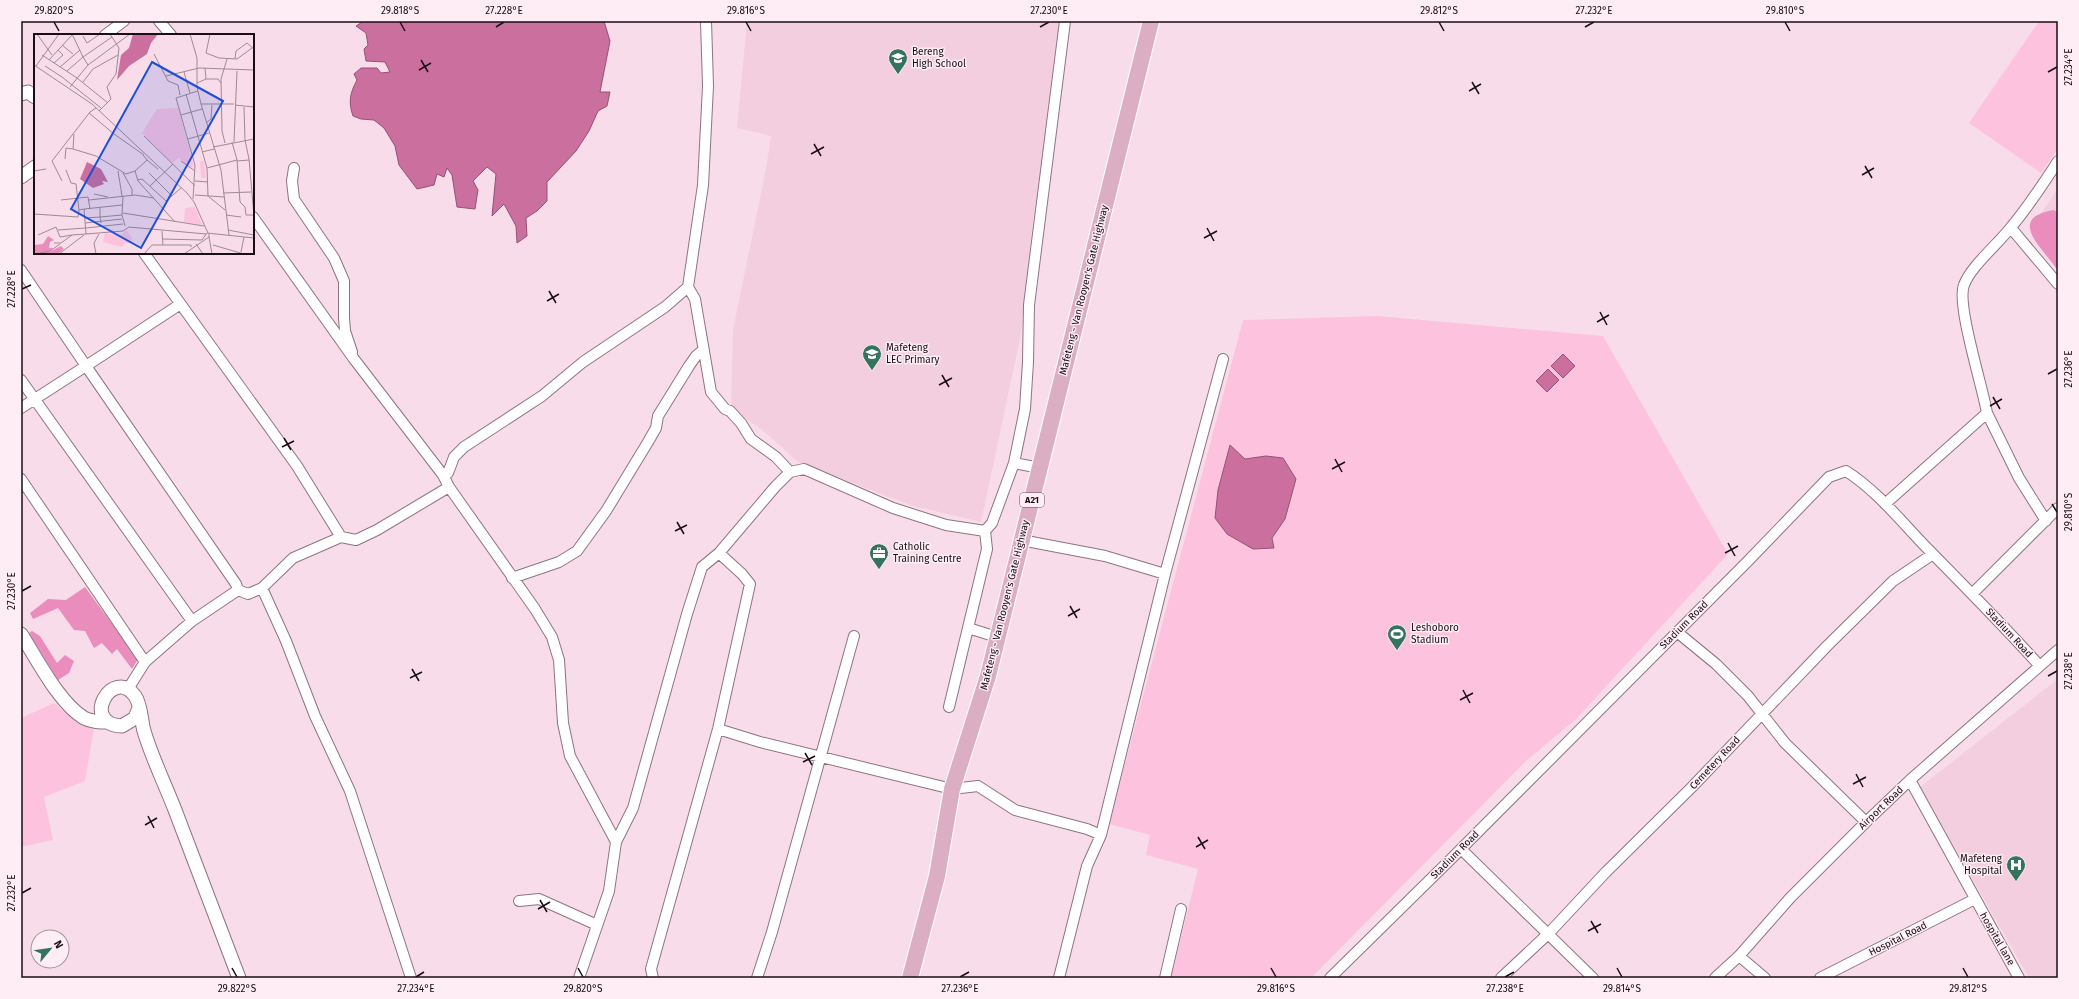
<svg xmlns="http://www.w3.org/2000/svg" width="2079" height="999" viewBox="0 0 2079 999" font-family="'Fira Sans',sans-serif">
	<rect width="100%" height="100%" fill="#f9dce9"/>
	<path fill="#f3cedf" d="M747,21H1062L1032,228L1021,334L981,522L910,505L798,462L766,433L731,408L733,330L766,169L771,136L737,128Z
		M2058,188V258L2032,227Z
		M2058,679V978H2029L1920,787Z"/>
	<path fill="#fdc3de" d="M2039,21H2058V149L2041,173L1969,123Z
		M1378,316L1603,336L1728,554L1576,719L1526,761L1311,978H1171L1198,869L1146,855L1150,835L1109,824L1243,320Z
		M54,703L80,725L94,728L85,781L44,797L53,840L21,847V718Z"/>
	<path fill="#eb8dbc" d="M2054,210L2058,213V271C2045,250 2004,218 2054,210Z
		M85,587L138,659L132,669L117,649L112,654L102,643L94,648L85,631L74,630L58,608L33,619L30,613L48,599L66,600Z
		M32,631L40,636L57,663L65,655L74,661L69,673L58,680L29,633Z"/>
	<path fill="#ca6f9e" stroke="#955274" d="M364,21H604L610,41L600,92H610L607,106L598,111L589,131L576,151L547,182V201L537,211L526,218L527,236L517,243L516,226L504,204L492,216L496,174L487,167L473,181L478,190L475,209L457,207L452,175L447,168L444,177L437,174L434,185L417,189L399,165L395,146L384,128L374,120L361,119L353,116C348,102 350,93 357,80L354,74L361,68H377L381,73L390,72L385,62L366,61L364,49L368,45L366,33L356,26Z
		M1563,354L1575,366L1563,378L1551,366Z
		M1548,369L1559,380L1547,392L1536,381Z
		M1230,445L1245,459L1266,456L1283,458L1296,479L1285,519L1272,538L1274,548L1253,549L1227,534L1215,518L1218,490Z"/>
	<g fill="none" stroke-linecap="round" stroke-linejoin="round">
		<g stroke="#8e7480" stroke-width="12">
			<path id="minor" d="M159,21L171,35
				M105,35L124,21
				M294,168L292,181L294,199L334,258L344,281V318L345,331L352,352
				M253,217L354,359L443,475L449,487L535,609L552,637L559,660L563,723L570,756L616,842
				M2011,228L2058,284
				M144,253L297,466L341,537
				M21,270L86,366L21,408
				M688,287L695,299L711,392L725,409L730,411L741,423L751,439L776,457L790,472
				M179,305L86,366L236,584L238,590L248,594L262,588L293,558L341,537L356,540L377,530L449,487
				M21,380L192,621
				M1987,413L2019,478L2046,521
				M1040,468L1014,463L1025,409L1028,362L1029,305L1065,21
				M443,475L448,473L454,457L464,447L542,396L583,362L665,307L688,287L703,185L708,86L706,21
				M21,479L145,662
				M1885,504L1987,413C1983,388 1956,304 1964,285C1970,267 2000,242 2012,226C2029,206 2043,184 2058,161
				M1021,540L1105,556L1165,574
				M512,578L559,562L577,551L606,511L648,442L656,428L658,416L689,366L696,356L703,350
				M262,588L286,641L315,716L350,791L411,978
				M1972,594L2058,508
				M968,628L997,637
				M1677,632L1716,664L1748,696L1785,743L1866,822
				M128,689L145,662L192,621L238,590
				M949,707L987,549L985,531
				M718,729L760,742L952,789L978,786L1015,810L1087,829L1101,835
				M1910,780L2019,978
				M1461,849L1593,978
				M519,901L539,899L597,925
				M1739,956L1765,978
				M579,978L609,891L616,842L633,808L687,614L702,567L719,553L775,487L790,472L804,469L893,508L946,525L985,531L992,523L1014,463
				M653,978L651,969L718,729L750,584L742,574L719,553
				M757,978L772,932L854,636
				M1059,978L1087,866L1101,835L1165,574L1223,359
				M1165,978L1181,909
				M1330,978L1451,859L1748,561L1829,477L1846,471C1876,490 1901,521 1925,546C1964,586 2002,624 2039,665
				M1501,978L1549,933L1606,872L1692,787L1827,646L1893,581L1933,554
				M1715,978L1739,956L1790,898L1866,822L1910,780L2058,650
				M1820,978L1975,899"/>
		</g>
		<g stroke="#8e7480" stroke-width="15">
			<path id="tertiary" d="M21,94L28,92L35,97
				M21,177L35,167
				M21,634C37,659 59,703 84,718C92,722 100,722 108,722
				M139,708L135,718L122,726C79,724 113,665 135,696C141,704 141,720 144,731C152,758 165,784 175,810C196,866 218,922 239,978"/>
		</g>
		<g stroke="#fff" stroke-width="18">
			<path id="primary" d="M910,978L937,876L952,789L988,676L1151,21"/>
		</g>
		<use href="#minor" stroke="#fff" stroke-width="10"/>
		<use href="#tertiary" stroke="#fff" stroke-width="13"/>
		<use href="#primary" stroke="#dbaec4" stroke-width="16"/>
	</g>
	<path fill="none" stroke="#180e13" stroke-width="1.5" d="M54,22L59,31M400,22L405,31M746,22L751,31M1439,22L1444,31M1785,22L1790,31M496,27L504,22M1040,27L1049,22M1585,27L1594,22M421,60L428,72M419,70L431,63M2048,72L2057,67M1472,82L1479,94M1469,91L1481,84M814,144L821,156M811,154L824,147M1865,166L1872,178M1862,175L1874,168M1207,228L1214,241M1204,238L1217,231M22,289L31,285M549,291L556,303M547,301L559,294M1600,312L1607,325M1597,322L1609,315M2048,374L2057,369M942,375L949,387M939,385L952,378M1993,397L2000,409M1990,406L2002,399M284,438L291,450M282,447L294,441M1335,459L1342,472M1332,469L1345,462M2052,504L2057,512M677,522L684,534M675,531L687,525M1728,543L1735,556M1725,553L1738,546M22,591L31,586M1070,606L1077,618M1068,616L1080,609M412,669L419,681M2048,676L2057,671M410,678L422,672M1463,690L1470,703M1460,700L1473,693M805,753L812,765M803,762L815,756M1856,774L1863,787M1853,784L1866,777M148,816L154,828M145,825L157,818M1198,837L1205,849M1196,847L1208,840M22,893L31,888M540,900L547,912M538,909L550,902M1591,921L1598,933M1588,931L1601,924M232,968L237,977M578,968L583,977M1271,968L1276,977M1617,968L1622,977M1963,968L1968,977M416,977L424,972M960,977L969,972M1505,977L1514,972"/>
	<defs>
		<g id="school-pin" transform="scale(1)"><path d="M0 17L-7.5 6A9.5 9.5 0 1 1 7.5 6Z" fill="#36735f" stroke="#feedf4"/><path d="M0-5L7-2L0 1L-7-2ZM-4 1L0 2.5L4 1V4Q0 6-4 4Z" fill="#fff"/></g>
		<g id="office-pin" transform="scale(1)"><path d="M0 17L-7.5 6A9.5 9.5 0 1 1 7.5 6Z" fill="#36735f" stroke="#feedf4"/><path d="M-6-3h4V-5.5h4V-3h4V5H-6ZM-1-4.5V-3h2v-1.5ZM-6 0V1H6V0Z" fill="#fff"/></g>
		<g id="stadium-pin" transform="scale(1)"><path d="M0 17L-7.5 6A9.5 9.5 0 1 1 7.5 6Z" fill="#36735f" stroke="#feedf4"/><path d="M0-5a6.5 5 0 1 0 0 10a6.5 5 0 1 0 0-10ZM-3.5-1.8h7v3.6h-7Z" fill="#fff"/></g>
		<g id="hospital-pin" transform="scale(1)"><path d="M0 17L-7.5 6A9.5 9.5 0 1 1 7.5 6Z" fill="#36735f" stroke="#feedf4"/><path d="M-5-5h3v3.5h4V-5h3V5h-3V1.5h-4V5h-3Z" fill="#fff"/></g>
	</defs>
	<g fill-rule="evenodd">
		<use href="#school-pin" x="898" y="58"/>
		<use href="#school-pin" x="872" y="354"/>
		<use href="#office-pin" x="879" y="553"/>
		<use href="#stadium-pin" x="1397" y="634"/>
		<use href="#hospital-pin" x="2016" y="865"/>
	</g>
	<g text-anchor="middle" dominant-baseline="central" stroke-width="3" stroke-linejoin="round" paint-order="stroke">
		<rect fill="#feedf4" stroke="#5d5156" stroke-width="1" x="1020" y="493" width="24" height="14" rx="3"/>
		<g font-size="9" font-weight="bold" fill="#180e13">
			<text x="1032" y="500">A21</text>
		</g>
		<g font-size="10" fill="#180e13" stroke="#feedf4" text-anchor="start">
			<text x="912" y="52">Bereng<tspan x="912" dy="12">High School</tspan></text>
			<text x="886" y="348">Mafeteng<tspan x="886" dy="12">LEC Primary</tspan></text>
			<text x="893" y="547">Catholic<tspan x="893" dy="12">Training Centre</tspan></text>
			<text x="1411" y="628">Leshoboro<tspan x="1411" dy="12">Stadium</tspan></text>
			<text x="2002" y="859" text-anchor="end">Mafeteng<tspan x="2002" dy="12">Hospital</tspan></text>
		</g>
		<g font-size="10" fill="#180e13" stroke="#feedf4">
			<text transform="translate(1084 290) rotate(-76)">Mafeteng - Van Rooyen's Gate Highway</text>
			<text transform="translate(1005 605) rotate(-76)">Mafeteng - Van Rooyen's Gate Highway</text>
			<text transform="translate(1684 625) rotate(-45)">Stadium Road</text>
			<text transform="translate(2009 633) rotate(47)">Stadium Road</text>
			<text transform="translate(1715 763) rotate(-47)">Cemetery Road</text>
			<text transform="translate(1881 808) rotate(-44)">Airport Road</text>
			<text transform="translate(1455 855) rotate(-45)">Stadium Road</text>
			<text transform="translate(1898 939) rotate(-27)">Hospital Road</text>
			<text transform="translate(1997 939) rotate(60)">hospital lane</text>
		</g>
	</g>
	<g transform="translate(34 34)">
		<rect width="220" height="220" fill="#f9dce9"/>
		<path d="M144,74L160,132L155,134L145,124L138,129L108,99L123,75ZM166,127H170L172,144H167ZM161,173L168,191L150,188L151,174ZM92,196L98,204L97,209H91L88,213L69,208L71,199L88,201Z" fill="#fdc3de"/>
		<path d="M14,202L20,206L16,208L15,214H19L15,218L27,212L30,215L24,220H0V211L9,210Z" fill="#eb8dbc"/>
		<path d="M99,0H124L117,9L113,20L95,32L83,46L87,21L95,14ZM53,128L67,135L74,148L68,147L70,150L59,154L46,145Z" fill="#ca6f9e"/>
		<path fill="none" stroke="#9f8a93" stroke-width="1" d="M3,0L18,21M156,0L163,24V53L167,70L187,136L195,201M176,0L172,19L185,24L203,25L218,14M49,2L53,9L66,0M28,11L39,20M120,20L134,47L144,51L146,61M8,21L43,44L74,69M201,25L202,17L213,9L220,15M15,26L38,1M20,29L29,21L24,16M0,31L58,70L153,159L160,168L174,199M54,31L96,0M2,32L25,0M11,32L28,43L67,74M26,33L46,16M33,37L49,23L38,0M150,38L156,59M132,42L165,34L220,36M172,45H184L187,49M49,48L59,35L84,21M163,49L172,45L171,34M36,53L54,31L49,23L78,3M152,60L173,134L174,162M167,70H200M201,71L220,73M210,73L211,106M65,77L77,65L73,53L82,40L85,14L76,0M55,79L80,100L110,121M147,81L168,75M172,89L177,85L178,71M110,102L161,152M154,105L175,99M211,106L215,125L220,182M198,108L203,126L206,168L211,173L212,181H219M200,108L203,37M191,109L188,97L187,45L193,25M179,113L220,105M39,115L40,100M168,118L180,115M31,125L32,114L39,115L62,122L92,140L101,137L111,128L113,126L109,121M113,126L124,135M147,127L161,137M203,127L215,126M173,134L203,126M32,136L37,149L42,150L45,176M0,137L12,135M84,137L88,162M101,137L104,147L141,188M89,139L98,155V161M115,139L138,162M104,146L108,145L132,167L147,154M28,147L18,127L56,78L62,74M161,147L174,148M116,152L139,130M189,159L217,158M60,160L74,163M161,161L190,163M89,162L88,181L91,192M174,162L191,176M159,165L161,131L142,64L164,57M27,166L54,163L56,175M55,166L101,161L120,164M66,174V183L88,181M50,175L88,171M89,179L170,192M0,180L44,183L45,176L50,175L52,200L89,197L95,193M192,181L207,183M51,184L66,183L67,189M51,189L88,185M95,193L172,200M52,194L89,190M24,196L51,194M194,196L220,201M128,197L129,211M4,201L22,193L26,203L38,201M175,203L178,220M128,205L168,206M168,206L173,199L220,204M20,209H27L38,201L52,200M162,210L169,220M179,211L210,220M207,218L210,203M6,219L16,217L26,210M25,220L50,201M62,220L60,209L65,200M110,220L118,211H157V213M150,220L175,203V200"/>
		<path fill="#1d4ed8" fill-opacity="0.15" stroke="#1d4ed8" stroke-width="2" d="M118,28L189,67L107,214L37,175Z"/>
		<rect width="220" height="220" fill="none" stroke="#180e13" stroke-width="2"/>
	</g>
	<rect width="2079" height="999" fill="none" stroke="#feedf4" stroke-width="44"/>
	<g transform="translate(50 949) rotate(61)"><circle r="19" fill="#feedf4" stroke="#a2949a"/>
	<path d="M0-3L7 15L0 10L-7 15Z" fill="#36735f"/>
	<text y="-6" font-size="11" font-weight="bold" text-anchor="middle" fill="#180e13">N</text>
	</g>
	<rect x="22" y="22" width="2035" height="955" fill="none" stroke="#180e13" stroke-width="1.5"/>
	<g font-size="10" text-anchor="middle" fill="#180e13">
		<text x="54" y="14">29.820°S</text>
		<text x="400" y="14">29.818°S</text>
		<text x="504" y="14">27.228°E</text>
		<text x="746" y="14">29.816°S</text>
		<text x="1049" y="14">27.230°E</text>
		<text x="1439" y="14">29.812°S</text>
		<text x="1594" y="14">27.232°E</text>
		<text x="1785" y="14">29.810°S</text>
		<text transform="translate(2068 67) rotate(-90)" y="4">27.234°E</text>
		<text transform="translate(11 289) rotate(-90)" y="4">27.228°E</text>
		<text transform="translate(2068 369) rotate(-90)" y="4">27.236°E</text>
		<text transform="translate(2068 512) rotate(-90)" y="4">29.810°S</text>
		<text transform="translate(11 591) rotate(-90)" y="4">27.230°E</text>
		<text transform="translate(2068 671) rotate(-90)" y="4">27.238°E</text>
		<text transform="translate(11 893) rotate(-90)" y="4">27.232°E</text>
		<text x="237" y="992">29.822°S</text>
		<text x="416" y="992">27.234°E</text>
		<text x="583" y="992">29.820°S</text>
		<text x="960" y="992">27.236°E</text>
		<text x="1276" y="992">29.816°S</text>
		<text x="1505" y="992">27.238°E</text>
		<text x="1622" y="992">29.814°S</text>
		<text x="1968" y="992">29.812°S</text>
	</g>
</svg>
